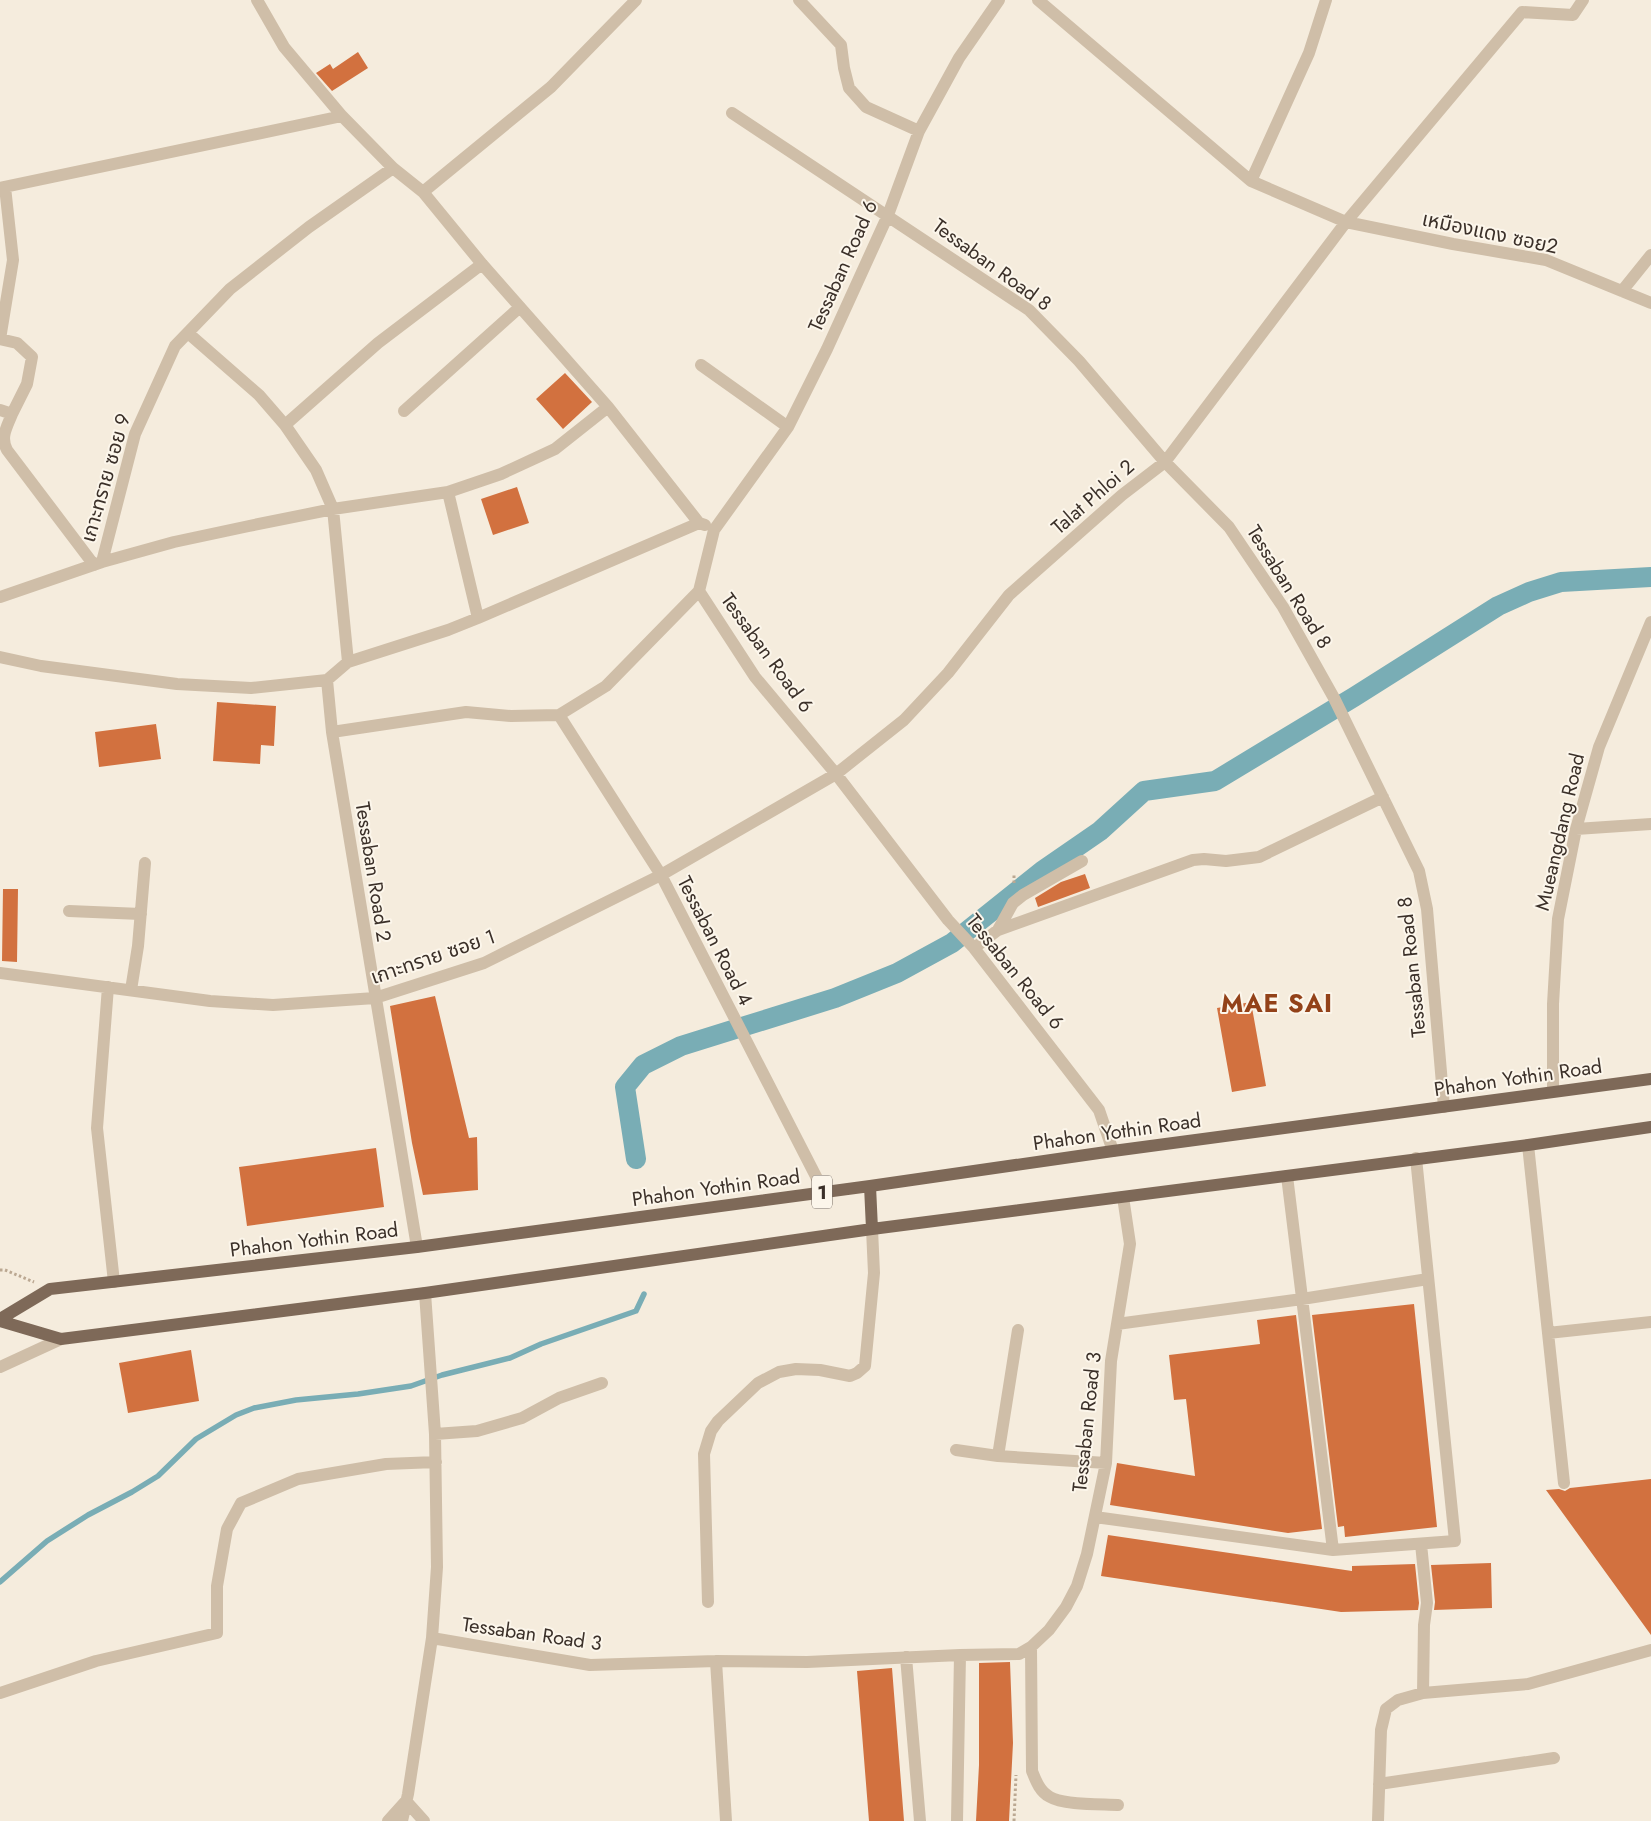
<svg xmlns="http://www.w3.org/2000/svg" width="1651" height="1821" viewBox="0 0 1651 1821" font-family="Jost,'Noto Sans Thai',sans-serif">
	<rect width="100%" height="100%" fill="#f5ecdd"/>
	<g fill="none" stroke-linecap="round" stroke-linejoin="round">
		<path stroke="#79adb5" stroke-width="5.5" d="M0,1582L47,1541L88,1515L132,1492L158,1476L196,1439L236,1415L254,1408L296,1400L358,1394L411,1386L442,1375L510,1358L541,1344L636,1311L644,1294"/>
		<path stroke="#79adb5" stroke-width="20" d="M636,1159L625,1087L643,1065L681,1046L835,998L897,973L952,943L1042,871L1100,831L1144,791L1215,781L1354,697L1498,606L1529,592L1561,582L1651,577"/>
	</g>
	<path fill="#d2713f" d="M358,52L368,68L332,91L316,73L330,64L333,69Z
		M565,373L592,402L563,429L536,399Z
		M517,487L529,523L493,535L481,499Z
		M217,702L276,706L274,746L261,745L260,764L213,761Z
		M156,724L161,759L99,767L95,732Z
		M1085,874L1090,888L1038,907L1035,898L1061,882Z
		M3,889H18L17,962L2,961Z
		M435,996L469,1138L477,1137L478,1190L423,1195L412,1143L390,1006Z
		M1251,1002L1266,1086L1232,1092L1217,1008Z
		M376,1148L384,1207L247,1226L239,1167Z
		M1414,1304L1437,1527L1345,1537L1344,1526L1338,1527L1312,1315Z
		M1296,1315L1322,1529L1288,1533L1110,1505L1117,1463L1195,1476L1186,1399L1174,1400L1169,1355L1260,1344L1257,1320Z
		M191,1350L199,1401L128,1413L119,1363Z
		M1651,1479V1635L1546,1490L1559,1489L1565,1491L1570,1488Z
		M1108,1535L1352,1571V1566L1415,1564L1419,1603L1418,1610L1341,1612L1101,1576Z
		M1491,1563L1492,1608L1434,1610L1435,1602L1431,1565Z
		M1010,1662L1013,1743L1009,1821H976L979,1765V1663Z
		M892,1668L904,1821H869L857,1671Z"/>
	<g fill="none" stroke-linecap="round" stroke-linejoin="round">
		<path stroke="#bba892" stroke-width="3" stroke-dasharray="2.5 2.5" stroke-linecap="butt" d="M1014,883V875
			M0,1270H5L34,1282
			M1014,1821L1016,1775"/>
		<path stroke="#cfbea8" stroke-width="12" d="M257,0L284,47L342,116L393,168L423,192L482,264L608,407L699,523L705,525
			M799,0L841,45L844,68L849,88L866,107L919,131
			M999,0L959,58L919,131L888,215L827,349L788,427L714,530L699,591L755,677L836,774L948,920L974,948L1099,1110L1113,1151
			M1038,0L1251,181L1346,222L1453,244L1546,260L1651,303
			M732,113L1029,310L1079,361L1165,462L1229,527L1283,607L1334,698L1419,871L1427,909L1444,1107
			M1251,181L1309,53L1326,0
			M0,188L342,116
			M423,192L551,87L636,0
			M1622,291L1651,255
			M188,333L259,395L285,425
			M701,365L788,427
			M0,410L12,414L27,384L32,357L17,343L0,339L13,260L5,187
			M404,411L520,307
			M12,414C7,427 0,437 7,450L94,565
			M448,492L478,618
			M102,562L174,542L249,526L333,509L448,492L501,474L555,449L608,407
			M0,597L102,562L135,434L175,346L230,289L309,227L393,168
			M0,657L41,666L177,684L251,688L327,680L348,662L448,630L478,618L699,523
			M348,662L333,509L316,470L285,425L378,343L482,264
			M327,680L332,732L417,1247
			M559,715L661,875L824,1192
			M332,732L466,712L511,716L559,715L606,686L699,591
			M1576,829L1651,824
			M69,911L141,914
			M998,930L1013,903L1023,895L1082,861
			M974,948L998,930L1193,860L1204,859L1226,861L1259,857L1383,797
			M0,973L210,1001L273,1005L375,998L484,963L661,875L836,774L904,720L948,673L1009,595L1122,495L1165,462L1346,222L1522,12L1573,15L1583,0
			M108,987L97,1128L114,1282
			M131,990L138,946L145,863
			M1553,1091V1004L1558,919L1576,829L1599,747L1651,622
			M1528,1145L1564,1483
			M1287,1176L1333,1550
			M1117,1324L1302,1299L1428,1279
			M1548,1333L1651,1322
			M0,1367L61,1339
			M435,1434L477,1431L522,1418L559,1398L602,1383
			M956,1450L998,1456L1106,1463
			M998,1456L1018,1330
			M1095,1517L1333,1550L1455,1541L1416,1158
			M1421,1544L1427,1603L1424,1625L1423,1693
			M708,1602L704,1454L711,1431L718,1421L758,1383L779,1372L796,1369L820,1370L850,1376L857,1373L865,1366L874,1273L872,1229
			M432,1638L590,1665L716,1661L807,1662L960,1655L1019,1654L1031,1647L1049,1630L1066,1607L1077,1586L1087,1554L1106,1463L1111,1361L1130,1244L1123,1197
			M1031,1647L1032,1771C1036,1781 1040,1792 1050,1797C1063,1805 1101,1804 1118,1805
			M906,1657L920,1821
			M716,1661L726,1821
			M0,1693L96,1661L217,1633V1586L227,1529L241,1503L298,1479L386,1464L436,1462
			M1379,1784L1554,1758
			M388,1821L406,1801L424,1821
			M402,1821L408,1794L432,1638L437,1567L435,1434L425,1293
			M957,1821L960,1655
			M1378,1821L1381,1730L1386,1709L1398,1700L1423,1693L1528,1684L1651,1650"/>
		<path stroke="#7e6958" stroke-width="12" d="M870,1186L872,1229
			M0,1319L50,1289L417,1247L870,1186L1113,1151L1651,1079
			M0,1321L61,1339L425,1293L872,1229L1528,1145L1651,1127"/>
	</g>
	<g text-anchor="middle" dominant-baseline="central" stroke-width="4" stroke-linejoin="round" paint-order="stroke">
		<rect fill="#fcf6eb" stroke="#756b63" stroke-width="1" x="812" y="1175.5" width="20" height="33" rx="4"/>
		<g font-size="19" font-weight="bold" fill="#3b3029">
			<text x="822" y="1192">1</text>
		</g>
		<g font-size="20" fill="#3b3029" stroke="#fcf6eb">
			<text transform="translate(1490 233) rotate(12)">เหมืองแดง ซอย2</text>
			<text transform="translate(992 265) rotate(36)">Tessaban Road 8</text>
			<text transform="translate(843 266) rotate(-66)">Tessaban Road 6</text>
			<text transform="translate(106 478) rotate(-74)">เกาะทราย ซอย 9</text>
			<text transform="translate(1093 497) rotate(-41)">Talat Phloi 2</text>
			<text transform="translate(1289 587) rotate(58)">Tessaban Road 8</text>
			<text transform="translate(767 653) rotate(54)">Tessaban Road 6</text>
			<text transform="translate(1560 832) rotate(-77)">Mueangdang Road</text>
			<text transform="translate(373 872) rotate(81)">Tessaban Road 2</text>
			<text transform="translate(715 941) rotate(63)">Tessaban Road 4</text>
			<text transform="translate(433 957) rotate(-19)">เกาะทราย ซอย 1</text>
			<text transform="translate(1412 967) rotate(-96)">Tessaban Road 8</text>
			<text transform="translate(1015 972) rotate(51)">Tessaban Road 6</text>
			<text transform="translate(1518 1078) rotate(-8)">Phahon Yothin Road</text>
			<text transform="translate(1117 1132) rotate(-8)">Phahon Yothin Road</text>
			<text transform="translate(716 1188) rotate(-8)">Phahon Yothin Road</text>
			<text transform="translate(314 1240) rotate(-7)">Phahon Yothin Road</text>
			<text transform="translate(1087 1422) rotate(-84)">Tessaban Road 3</text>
			<text transform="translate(532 1634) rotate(8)">Tessaban Road 3</text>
		</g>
		<g font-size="25" font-weight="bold" letter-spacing="1" fill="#934219" stroke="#fcf6eb">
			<text x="1277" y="1003">MAE SAI</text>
		</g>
	</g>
</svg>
